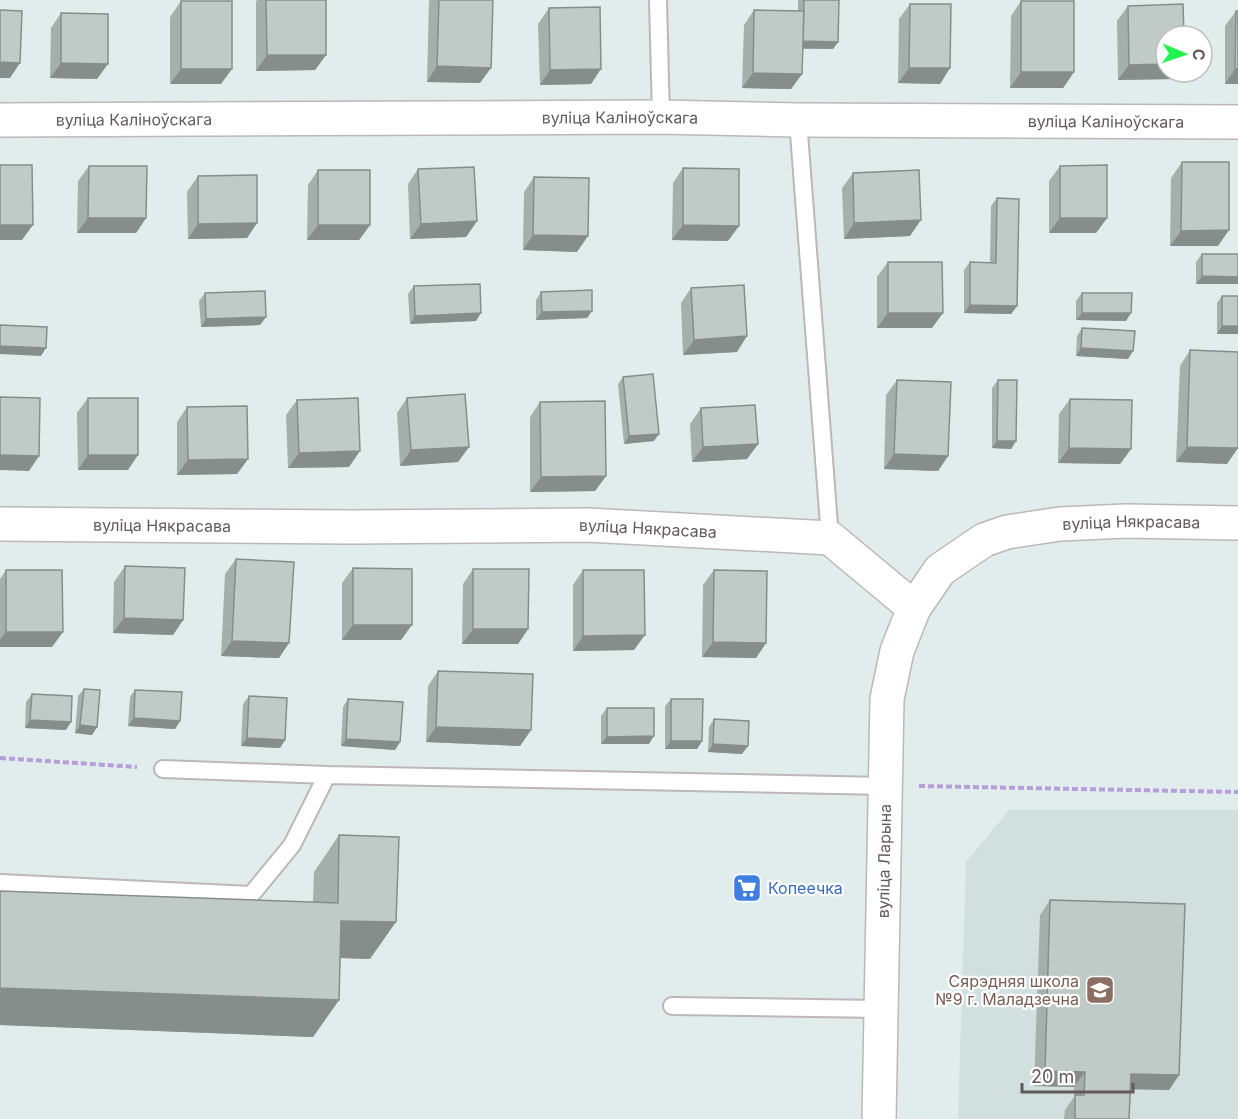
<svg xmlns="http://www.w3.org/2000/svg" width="1238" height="1119" viewBox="0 0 1238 1119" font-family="Inter,sans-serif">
	<rect width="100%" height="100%" fill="#e1edec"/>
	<path fill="#d1dfdf" d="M1009,810H1238V1119H958L966,862Z"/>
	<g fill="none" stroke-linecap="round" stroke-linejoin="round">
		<g stroke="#beb6b8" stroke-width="20">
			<path id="service" d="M658,0L661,117
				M798,120L830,538
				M163,769L327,775
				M0,883L251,895L292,845L327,775L885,786
				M672,1006L880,1009"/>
		</g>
		<g stroke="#beb6b8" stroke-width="36">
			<g id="minor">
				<path id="s1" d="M0,120L661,117L798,120L1238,122"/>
				<path id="s2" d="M0,524L352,527L588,525L830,538L914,608"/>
			</g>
		</g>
		<g stroke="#beb6b8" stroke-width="36">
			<g id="tertiary">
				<path id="s3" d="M879,1119L887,699L897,651L914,608L940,570L984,540L1007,532L1060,524L1126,521L1238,523"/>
			</g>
		</g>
		<path stroke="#b69ed9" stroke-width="4" stroke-dasharray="6 3" stroke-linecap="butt" d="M0,758L137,767
			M919,786L1238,792"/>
		<use href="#service" stroke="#fff" stroke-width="16"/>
		<use href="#minor" stroke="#fff" stroke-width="33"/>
		<use href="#tertiary" stroke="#fff" stroke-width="33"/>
	</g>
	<path fill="#a5afac" d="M257,0H326V55L315,70L256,71V2Z
		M429,0H493L480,83L427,82Z
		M798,0H839L838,42L833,49H803L802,74L791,89L742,88L744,25L754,10L798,11Z
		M181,1L221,84H170V17Z
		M1021,1L1074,72L1063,88H1010L1011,16Z
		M910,4L950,68L940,84L898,83L899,19Z
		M1128,6L1174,79L1118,80L1117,21Z
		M549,8L591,84L540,85L538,24Z
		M1236,11H1238V84H1225V26Z
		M61,13L97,79L50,78L51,28Z
		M1182,162L1218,246H1170L1171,178Z
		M89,166L146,218L136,233H77L78,181Z
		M1060,166L1107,218L1096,233H1049V181Z
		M683,168L728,241L672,240L673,183Z
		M418,169L477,221L466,237L410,239L408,184Z
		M318,170L370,225L359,240H307L308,185Z
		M853,173L910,236L844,239L842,188Z
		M198,176L257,223L247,238L188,239L187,192Z
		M534,177L577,252L523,250L524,192Z
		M997,198L1017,306L1011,314L964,313V270L970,262H990L991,206Z
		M1202,254H1238V284H1196V262Z
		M888,262L932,328H877V277Z
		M414,286L476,321L410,324L408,294Z
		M691,288L737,352L683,355L681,303Z
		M541,292L592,311L587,318L536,320V300Z
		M205,293L266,317L260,325L201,327L199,301Z
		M1082,293L1126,321L1076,320V301Z
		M1222,296H1238V334H1217V303Z
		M1082,328L1133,351L1128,359L1076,356L1077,336Z
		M1190,350L1227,464L1176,462L1180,366Z
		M623,377L654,441L624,444L618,384Z
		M897,380L948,456L938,471L884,469L886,395Z
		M998,380L1016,441L1011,449L992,448V388Z
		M88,398L128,470H78L77,413Z
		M407,398L469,447L458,462L400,466L397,413Z
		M1070,399L1131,449L1120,464L1058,463L1059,414Z
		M297,400L349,467L288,468L286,415Z
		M540,402L606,476L595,491L530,492V417Z
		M187,407L248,459L237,474L177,475V422Z
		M701,408L758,444L747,459L692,462L690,424Z
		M236,559L279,658L221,656L225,574Z
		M125,566L183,620L173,635L113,633L114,582Z
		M353,568L401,640H342V583Z
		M473,569L528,629L518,644H462L463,584Z
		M6,570L52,647H0V579Z
		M583,570L634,650L573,651V585Z
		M714,570L766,643L756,658L702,657L703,585Z
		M438,671L531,730L520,746L426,742L428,686Z
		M84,689L97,727L92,735L75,733L78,696Z
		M135,690L180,721L175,729L128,726L130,697Z
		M32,694L66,730L25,728L26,702Z
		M249,696L285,740L280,748L241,746L243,704Z
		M348,699L400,742L395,750L341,746L343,707Z
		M671,699L702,741L697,749H665V706Z
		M607,708L649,744H601V716Z
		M714,719L742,754L708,752L709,727Z
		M339,835L370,959L340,958L339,1000L313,1037L0,1025V891L313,902L314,872Z
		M1050,900L1179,1075L1169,1090L1130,1089L1129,1119H1064L1065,1110L1074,1097V1087L1034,1086L1040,915Z"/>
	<path fill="#868e8c" d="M803,41L838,42L833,49L797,48Z
		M267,55H326L315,70L256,71Z
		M0,62L20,63L10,78H0Z
		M61,63L108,64L97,79L50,78Z
		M1166,64V72H1179L1174,79L1118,80L1129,65Z
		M437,66L491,68L480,83L427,82Z
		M909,68H950L940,84L898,83Z
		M181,69H232L221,84H170Z
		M601,69L591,84L540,85L550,70Z
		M1235,69H1238V84H1225Z
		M1021,72H1074L1063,88H1010Z
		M753,73L802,74L791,89L742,88Z
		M88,218H146L136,233H77Z
		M1060,218H1107L1096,233H1049Z
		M921,220L910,236L844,239L854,223Z
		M477,221L466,237L410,239L421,224Z
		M257,223L247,238L188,239L198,224Z
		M0,225H33L22,240H0Z
		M318,225H370L359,240H307Z
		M683,225L739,226L728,241L672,240Z
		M1229,230L1218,246H1170L1181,231Z
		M533,235L588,236L577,252L523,250Z
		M1202,276L1238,277V284H1196Z
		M970,305L1017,306L1011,314L964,313Z
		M592,311L587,318L536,320L542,312Z
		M481,313L476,321L410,324L415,316Z
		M888,313H943L932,328H877Z
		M1082,313H1131L1126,321L1076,320Z
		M266,317L260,325L201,327L206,319Z
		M1222,326H1238V334H1217Z
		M747,336L737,352L683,355L694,340Z
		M0,346L46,348L41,356L0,354Z
		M1081,348L1133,351L1128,359L1076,356Z
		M659,434L654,441L624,444L629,436Z
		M997,441H1016L1011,449L992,448Z
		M758,444L747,459L692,462L703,447Z
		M469,447L458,462L400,466L411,450Z
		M1187,447L1238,448L1227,464L1176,462Z
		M1069,448L1131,449L1120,464L1058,463Z
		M360,451L349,467L288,468L299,453Z
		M894,454L948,456L938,471L884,469Z
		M0,455L39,456L29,471L0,470Z
		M88,455H138L128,470H78Z
		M248,459L237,474L177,475L188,460Z
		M606,476L595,491L530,492L541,477Z
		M124,618L183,620L173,635L113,633Z
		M353,625H412L401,640H342Z
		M473,629H528L518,644H462Z
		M6,632H63L52,647H0V640Z
		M645,635L634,650L573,651L583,636Z
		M232,641L289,643L279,658L221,656Z
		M713,642L766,643L756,658L702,657Z
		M134,718L180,721L175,729L128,726Z
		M30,720L71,722L66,730L25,728Z
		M80,725L97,727L92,735L75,733Z
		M436,727L531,730L520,746L426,742Z
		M654,736L649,744H601L607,737Z
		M247,738L285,740L280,748L241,746Z
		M346,739L400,742L395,750L341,746Z
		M671,741H702L697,749H665Z
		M713,744L748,746L742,754L708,752Z
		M341,921L396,922L370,959L316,957Z
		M0,988L339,1000L313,1037L0,1025Z
		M1045,1071L1085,1072L1074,1087L1034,1086Z
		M1131,1074L1179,1075L1169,1090L1120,1089Z"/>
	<path fill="#c0cbc8" stroke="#868e8c" stroke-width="1.5" d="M266,0H326V55H267Z
		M439,0H493L491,68L437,66Z
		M804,0H839L838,42L803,41Z
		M181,1H232V69H181Z
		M1021,1H1074V72H1021Z
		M910,4H951L950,68H909Z
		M1183,4L1184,36H1166V64L1129,65L1128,6Z
		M600,7L601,69L550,70L549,8Z
		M0,10L22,11L20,63L0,62Z
		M754,10L804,11L802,74L753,73Z
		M1236,11H1238V69H1235Z
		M61,13L108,14V64L61,63Z
		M1182,162H1229V230L1181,231Z
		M0,165H32L33,225H0Z
		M1107,165V218H1060V166Z
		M89,166H147L146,218H88Z
		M474,167L477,221L421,224L418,169Z
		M683,168L739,169V226L683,225Z
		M318,170H370V225H318Z
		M919,170L921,220L854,223L853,173Z
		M257,175V223L198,224V176Z
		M534,177L589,178L588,236L533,235Z
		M997,198L1019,199L1017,306L970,305V262L996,263Z
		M1202,254H1238V277L1202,276Z
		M888,262H942L943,313H888Z
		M480,284L481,313L415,316L414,286Z
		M744,285L747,336L694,340L691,288Z
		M592,290V311L542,312L541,292Z
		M265,291L266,317L206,319L205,293Z
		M1082,293H1132L1131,313H1082Z
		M1222,296H1238V326H1222Z
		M0,325L47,327L46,348L0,346Z
		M1082,328L1135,331L1133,351L1081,348Z
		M1190,350L1238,352V448L1187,447Z
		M653,374L659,434L629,436L623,377Z
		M897,380L951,382L948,456L894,454Z
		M998,380H1017L1016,441H997Z
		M465,394L469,447L411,450L407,398Z
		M0,397L40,398L39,456L0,455Z
		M88,398H138V455H88Z
		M358,398L360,451L299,453L297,400Z
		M1070,399L1132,400L1131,449L1069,448Z
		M605,401L606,476L541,477L540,402Z
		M755,405L758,444L703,447L701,408Z
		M247,406L248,459L188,460L187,407Z
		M236,559L294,562L289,643L232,641Z
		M125,566L185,568L183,620L124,618Z
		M353,568L412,569V625H353Z
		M473,569H529L528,629H473Z
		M6,570H62L63,632H6Z
		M583,570H644L645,635L583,636Z
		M714,570L767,571L766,643L713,642Z
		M438,671L533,674L531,730L436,727Z
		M84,689L100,690L97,727L80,725Z
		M135,690L182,692L180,721L134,718Z
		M32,694L72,696L71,722L30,720Z
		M249,696L287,698L285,740L247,738Z
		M348,699L403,702L400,742L346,739Z
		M671,699H703L702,741H671Z
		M607,708H654V736L607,737Z
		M714,719L749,721L748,746L713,744Z
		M339,835L399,837L396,922L341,921L339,1000L0,988V891L338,903Z
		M1050,900L1185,904L1179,1075L1131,1074L1129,1119H1075V1095H1084L1085,1072L1045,1071Z"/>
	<defs>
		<g id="supermarket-square" transform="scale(1.5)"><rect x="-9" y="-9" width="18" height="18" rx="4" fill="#3f7fe0" stroke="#fff"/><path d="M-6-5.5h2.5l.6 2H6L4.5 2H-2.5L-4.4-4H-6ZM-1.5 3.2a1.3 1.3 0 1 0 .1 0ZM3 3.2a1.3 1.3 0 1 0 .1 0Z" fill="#fff"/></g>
		<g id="school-square" transform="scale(1.5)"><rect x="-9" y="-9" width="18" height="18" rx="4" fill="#8d6e63" stroke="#fff"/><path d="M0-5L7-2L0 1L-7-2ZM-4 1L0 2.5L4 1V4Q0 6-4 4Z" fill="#fff"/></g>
	</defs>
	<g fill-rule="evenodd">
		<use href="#supermarket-square" x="747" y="888"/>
		<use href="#school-square" x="1100" y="990"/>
	</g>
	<g text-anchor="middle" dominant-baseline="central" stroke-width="4.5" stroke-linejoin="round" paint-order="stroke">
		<g font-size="16" fill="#63595c" stroke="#fff">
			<text stroke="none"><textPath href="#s1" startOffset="620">вуліца Каліноўскага</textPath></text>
			<text stroke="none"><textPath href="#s1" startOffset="134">вуліца Каліноўскага</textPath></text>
			<text stroke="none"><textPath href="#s1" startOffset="1106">вуліца Каліноўскага</textPath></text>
			<text stroke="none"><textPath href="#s3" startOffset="764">вуліца Някрасава</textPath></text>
			<text stroke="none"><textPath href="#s2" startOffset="162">вуліца Някрасава</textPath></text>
			<text stroke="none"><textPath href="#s2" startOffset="648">вуліца Някрасава</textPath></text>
			<text stroke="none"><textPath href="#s3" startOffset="258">вуліца Ларына</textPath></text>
		</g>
		<g font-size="16" fill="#366cbe" stroke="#fff" text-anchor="start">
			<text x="768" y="888">Копеечка</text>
		</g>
		<g font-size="16" fill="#785e54" stroke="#fff" text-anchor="end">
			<text x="1079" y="981">Сярэдняя школа<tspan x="1079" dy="18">№9 г. Маладзечна</tspan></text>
		</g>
	</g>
	<g transform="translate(1184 54) rotate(92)"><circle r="28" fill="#ffffff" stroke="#c1bdbe" stroke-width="1.5"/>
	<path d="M0-4.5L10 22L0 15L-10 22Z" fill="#22f24f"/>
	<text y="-9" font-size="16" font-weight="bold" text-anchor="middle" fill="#63595c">С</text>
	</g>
	<path d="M1022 1083v9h111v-9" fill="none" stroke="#63595c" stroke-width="3"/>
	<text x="1031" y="1083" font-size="18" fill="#63595c" stroke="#ffffff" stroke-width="4.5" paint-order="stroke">20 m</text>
</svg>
